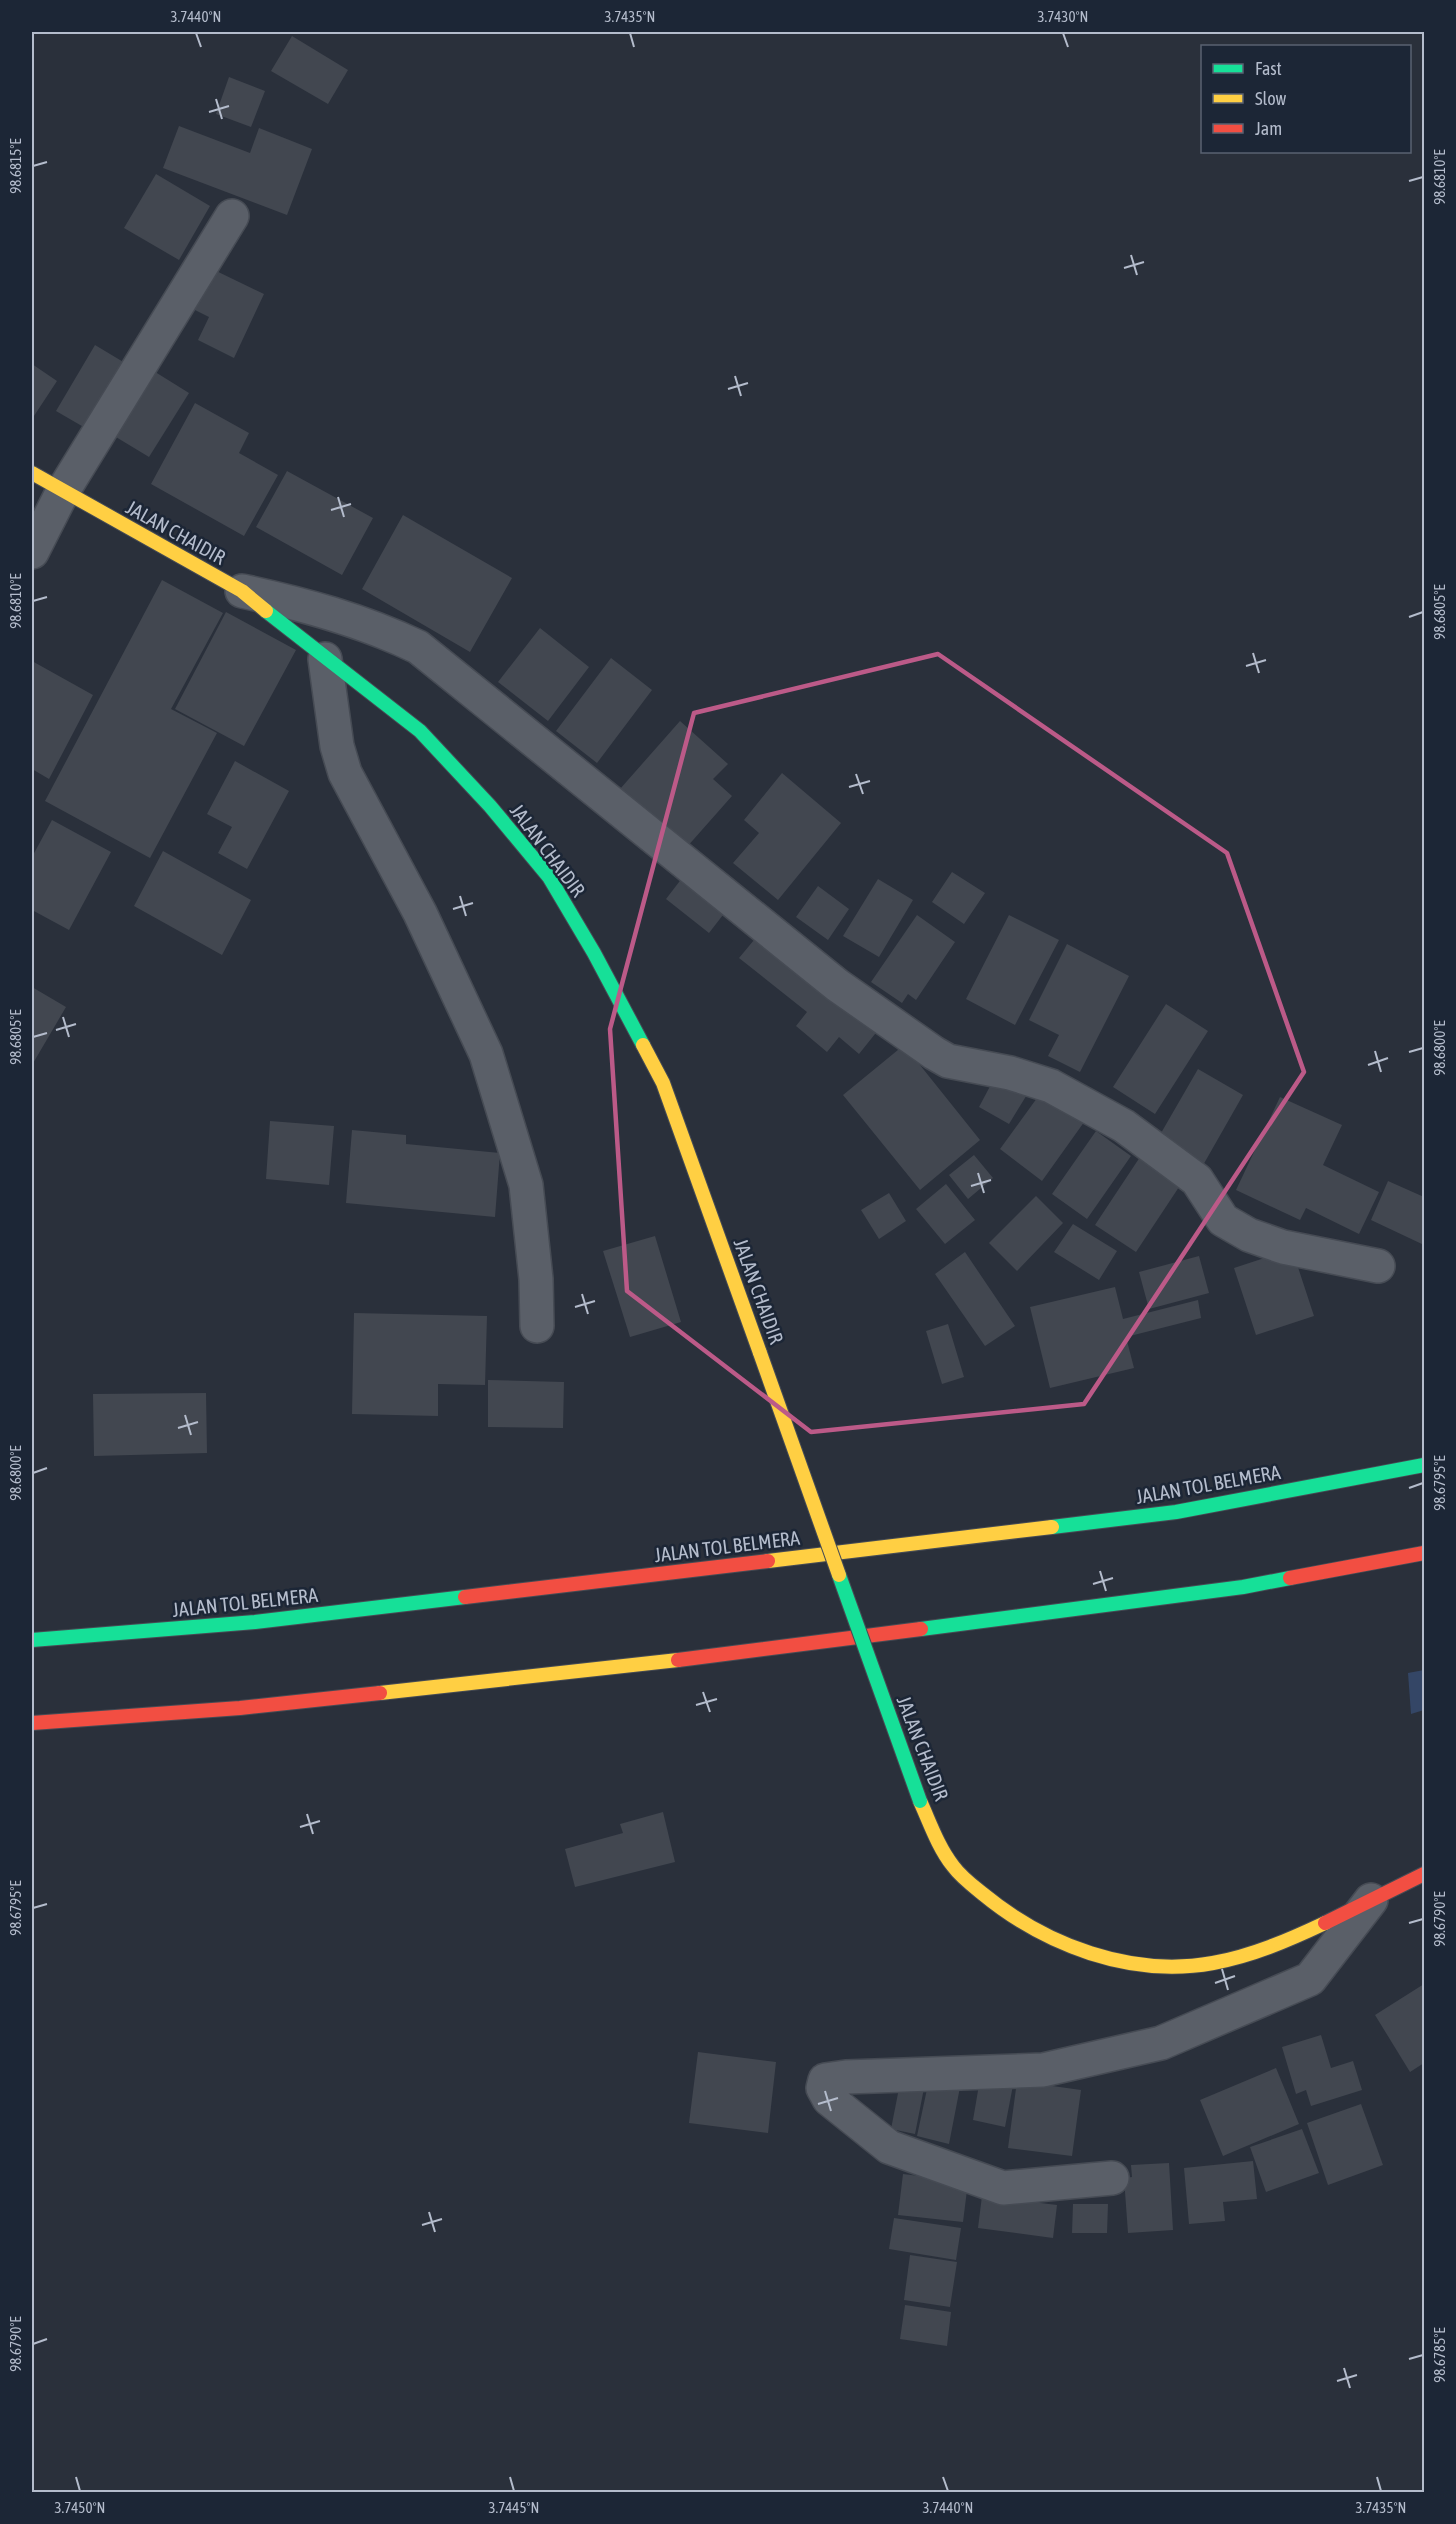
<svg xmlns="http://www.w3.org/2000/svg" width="1456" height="2524" viewBox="0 0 1456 2524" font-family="'Asap Condensed',sans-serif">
	<rect width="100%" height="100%" fill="#2a303b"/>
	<path fill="#344666" d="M1424,1670V1710L1411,1714L1408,1673Z"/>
	<path fill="#424750" d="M292,36L348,70L328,104L271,71Z
		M229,77L265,91L251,127L216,114Z
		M179,126L250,153L259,128L312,149L287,215L163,168Z
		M156,174L210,206L179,260L124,228Z
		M206,266L264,294L234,358L198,340L209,317L187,306Z
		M95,345L125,363L87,429L56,411Z
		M32,364L57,381L32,419Z
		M152,370L189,393L149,457L111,434Z
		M195,403L249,433L239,453L278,475L244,536L151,484Z
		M287,471L373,518L342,575L256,527Z
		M403,515L512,578L470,652L362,589Z
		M162,580L223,613L171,709L217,733L150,858L45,801Z
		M226,612L296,650L244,746L175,709Z
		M540,628L589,667L548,721L498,682Z
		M611,658L652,690L597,763L556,731Z
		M32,661L93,695L49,779L32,769Z
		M680,721L728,764L713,779L732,796L686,848L620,789Z
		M235,761L289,791L247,869L218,853L232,827L207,814Z
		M782,773L841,823L778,900L733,863L759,833L744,820Z
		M52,820L111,852L69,930L32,910V857Z
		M163,851L251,900L222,955L134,906Z
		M689,869L733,902L709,933L666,899Z
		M952,872L985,893L964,924L932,902Z
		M878,879L913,900L879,957L843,936Z
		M818,886L849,909L828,940L796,917Z
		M917,915L955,942L916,1000L908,994L902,1003L871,982Z
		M1009,915L1059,940L1015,1025L966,999Z
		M764,928L883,1024L859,1054L839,1037L827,1052L796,1026L807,1012L739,958Z
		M1067,944L1129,976L1080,1072L1048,1056L1059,1035L1029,1020Z
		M32,987L66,1007L32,1065Z
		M1166,1004L1208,1031L1155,1114L1113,1087Z
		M904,1045L980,1140L920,1190L843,1095Z
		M1198,1069L1243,1095L1202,1167L1157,1140Z
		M996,1075L1028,1093L1009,1124L979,1107Z
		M1045,1087L1087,1118L1042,1181L1000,1149Z
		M1280,1097L1342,1125L1323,1165L1379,1192L1359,1234L1306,1208L1300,1220L1236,1190Z
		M270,1121L334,1126L329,1185L266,1179Z
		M352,1130L406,1135V1144L500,1153L495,1217L346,1203Z
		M1096,1131L1131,1156L1087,1219L1052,1194Z
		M974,1155L993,1178L968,1199L949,1175Z
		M1140,1157L1181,1184L1136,1252L1095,1225Z
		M1388,1181L1424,1197V1245L1371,1220Z
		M946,1184L975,1220L945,1244L916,1209Z
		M889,1193L906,1221L879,1239L861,1210Z
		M1036,1196L1063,1223L1017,1271L989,1243Z
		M1073,1224L1117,1251L1099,1280L1054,1252Z
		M655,1236L681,1322L630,1337L603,1251Z
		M1292,1249L1314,1316L1256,1335L1234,1268Z
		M965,1252L1015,1326L985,1346L935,1274Z
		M1199,1256L1209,1293L1149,1309L1139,1272Z
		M1115,1287L1123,1319L1198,1300L1201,1318L1126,1337L1134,1368L1050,1388L1030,1307Z
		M354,1313L487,1316L485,1385L438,1384V1416L352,1414Z
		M948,1324L964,1377L942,1384L926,1331Z
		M488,1380L564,1382L563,1428L488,1427Z
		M206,1393L207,1453L94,1456L93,1394Z
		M663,1812L675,1862L575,1887L565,1849L623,1833L620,1824Z
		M1424,1984V2063L1410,2072L1375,2015Z
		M1321,2035L1331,2068L1353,2061L1362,2090L1311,2106L1306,2090L1296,2094L1282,2047Z
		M698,2052L776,2062L768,2133L689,2123Z
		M1276,2068L1299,2124L1223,2156L1200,2100Z
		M981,2073L1014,2080L1005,2127L973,2120Z
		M930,2075L961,2082L949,2144L917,2136Z
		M901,2078L925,2083L915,2134L891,2129Z
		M1017,2081L1081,2090L1072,2156L1008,2148Z
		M1361,2104L1383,2165L1328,2185L1307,2123Z
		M1302,2129L1319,2173L1266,2192L1250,2147Z
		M1253,2161L1257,2199L1223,2202L1225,2221L1189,2224L1184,2168Z
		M1169,2163L1173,2230L1128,2233L1124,2178L1132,2177L1131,2165Z
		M903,2174L968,2182L963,2222L898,2215Z
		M982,2196L1057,2205L1053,2238L978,2228Z
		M1073,2204H1108L1107,2233H1072Z
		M894,2218L961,2228L956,2260L889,2249Z
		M910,2255L957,2262L950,2307L904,2300Z
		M905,2305L951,2312L947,2346L900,2339Z"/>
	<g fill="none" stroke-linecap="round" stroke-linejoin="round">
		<g stroke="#464b54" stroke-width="36">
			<path id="street" d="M32,552L63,491L232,216
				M242,591C303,604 361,620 418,647L837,985L934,1053L948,1061L1010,1073L1051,1086L1124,1126L1197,1180L1223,1220L1249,1235L1283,1247L1378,1266
				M325,659L337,746L345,773L420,913L486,1054L526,1185L536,1279L537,1326
				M1112,2178L1003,2188L889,2147L829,2099L823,2088L825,2080L846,2077L1043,2070L1161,2043L1310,1979L1371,1900"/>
		</g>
		<g stroke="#464b54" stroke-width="16">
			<path id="fast" d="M266,611L420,731L490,806L549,877L594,953L643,1045
				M1052,1527L1176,1512L1424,1465
				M921,1629L1243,1587L1290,1578
				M32,1640L255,1622L465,1597"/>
		</g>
		<g stroke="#464b54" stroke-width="16">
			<path id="slow" d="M32,473L242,591L266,611
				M643,1045L663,1083L760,1353
				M768,1561L1052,1527
				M380,1693L678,1660
				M920,1801C930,1823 938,1847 953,1866C961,1877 973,1886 983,1894C1045,1945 1131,1978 1213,1963C1252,1956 1289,1940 1325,1923"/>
		</g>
		<g stroke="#464b54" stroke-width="16">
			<path id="jam" d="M1290,1578L1424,1553
				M465,1597L768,1561
				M678,1660L921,1629
				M32,1723L240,1708L380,1693
				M1325,1923L1424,1874"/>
		</g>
		<use href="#street" stroke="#5a5f68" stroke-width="33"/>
		<use href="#fast" stroke="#16e098" stroke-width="14"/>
		<use href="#slow" stroke="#ffcf43" stroke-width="14"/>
		<use href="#jam" stroke="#f24e42" stroke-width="14"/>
		<g stroke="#464b54" stroke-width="16" stroke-linecap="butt">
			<path id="fast-bridge" d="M839,1575L920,1801"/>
		</g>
		<g stroke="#464b54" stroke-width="16" stroke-linecap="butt">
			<path id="slow-bridge" d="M760,1353L839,1575"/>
		</g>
		<use href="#fast-bridge" stroke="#16e098" stroke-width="14"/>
		<use href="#slow-bridge" stroke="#ffcf43" stroke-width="14"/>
	</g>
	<path fill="none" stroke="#bc5a88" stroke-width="4.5" stroke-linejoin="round" d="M938,654L1227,853L1304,1072L1084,1404L811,1432L627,1291L610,1029L694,713Z"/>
	<path fill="none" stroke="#b4bccc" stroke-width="2" d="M196,33L201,47M630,33L634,47M1063,33L1068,47M216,99L222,119M209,112L229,106M33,166L47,162M1409,181L1423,177M1131,255L1137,275M1124,268L1144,262M735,376L741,396M728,389L748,383M338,497L344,517M331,510L351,504M33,601L47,597M1409,617L1423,612M1253,653L1259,673M1246,666L1266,660M856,774L863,794M849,787L870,781M460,896L466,916M453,909L473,903M63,1017L69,1037M56,1030L76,1024M33,1037L47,1033M1375,1051L1381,1072M1409,1052L1423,1048M1368,1065L1388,1058M978,1173L984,1193M971,1186L991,1180M582,1294L588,1314M575,1307L595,1301M185,1415L191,1435M178,1428L198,1422M33,1473L47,1468M1409,1488L1423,1483M1100,1571L1106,1591M1093,1584L1113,1578M703,1692L710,1712M696,1705L717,1699M307,1814L313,1834M300,1827L320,1821M33,1908L47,1904M1409,1923L1423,1919M1222,1969L1228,1990M1215,1983L1235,1976M825,2091L831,2111M818,2104L838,2098M429,2212L435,2232M422,2225L442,2219M33,2344L47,2339M1409,2359L1423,2355M1344,2368L1350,2388M1337,2381L1357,2375M76,2477L80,2491M510,2477L514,2491M943,2477L948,2491M1377,2477L1381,2491"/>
	<g text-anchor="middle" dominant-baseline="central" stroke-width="5" stroke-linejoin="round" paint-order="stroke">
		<g font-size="20" fill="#b4bccc" stroke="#1c2636">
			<text transform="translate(176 532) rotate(29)">JALAN CHAIDIR</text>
			<text transform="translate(548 850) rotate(53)">JALAN CHAIDIR</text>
			<text transform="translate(759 1291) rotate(70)">JALAN CHAIDIR</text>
			<text transform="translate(1208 1484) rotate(-10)">JALAN TOL BELMERA</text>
			<text transform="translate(727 1546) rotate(-7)">JALAN TOL BELMERA</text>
			<text transform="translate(245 1602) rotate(-6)">JALAN TOL BELMERA</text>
			<text transform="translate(923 1748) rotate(69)">JALAN CHAIDIR</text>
		</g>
	</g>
	<rect width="1456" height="2524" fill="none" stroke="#1c2636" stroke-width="66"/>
	<rect x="1201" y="45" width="210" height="108" fill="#1c2636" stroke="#596272" stroke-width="1.5"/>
	<rect x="1213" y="64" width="30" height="9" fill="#16e098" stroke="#596272" stroke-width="1.5"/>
	<text x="1255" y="75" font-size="18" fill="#b4bccc">Fast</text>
	<rect x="1213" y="94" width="30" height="9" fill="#ffcf43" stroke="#596272" stroke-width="1.5"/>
	<text x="1255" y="105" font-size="18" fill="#b4bccc">Slow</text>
	<rect x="1213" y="124" width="30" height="9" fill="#f24e42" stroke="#596272" stroke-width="1.5"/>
	<text x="1255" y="135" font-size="18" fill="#b4bccc">Jam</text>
	<rect x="33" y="33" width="1390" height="2458" fill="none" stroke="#b4bccc" stroke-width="2"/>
	<g font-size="15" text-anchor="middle" fill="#b4bccc">
		<text x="196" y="22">3.7440°N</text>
		<text x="630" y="22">3.7435°N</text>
		<text x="1063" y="22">3.7430°N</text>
		<text transform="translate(16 166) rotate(-90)" y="5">98.6815°E</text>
		<text transform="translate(1440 177) rotate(-90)" y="5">98.6810°E</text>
		<text transform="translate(16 601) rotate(-90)" y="5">98.6810°E</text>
		<text transform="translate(1440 612) rotate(-90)" y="5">98.6805°E</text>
		<text transform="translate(16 1037) rotate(-90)" y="5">98.6805°E</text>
		<text transform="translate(1440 1048) rotate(-90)" y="5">98.6800°E</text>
		<text transform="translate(16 1473) rotate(-90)" y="5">98.6800°E</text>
		<text transform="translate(1440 1483) rotate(-90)" y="5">98.6795°E</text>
		<text transform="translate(16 1908) rotate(-90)" y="5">98.6795°E</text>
		<text transform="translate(1440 1919) rotate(-90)" y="5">98.6790°E</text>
		<text transform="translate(16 2344) rotate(-90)" y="5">98.6790°E</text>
		<text transform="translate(1440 2355) rotate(-90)" y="5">98.6785°E</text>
		<text x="80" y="2513">3.7450°N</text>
		<text x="514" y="2513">3.7445°N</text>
		<text x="948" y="2513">3.7440°N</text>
		<text x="1381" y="2513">3.7435°N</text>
	</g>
</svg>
